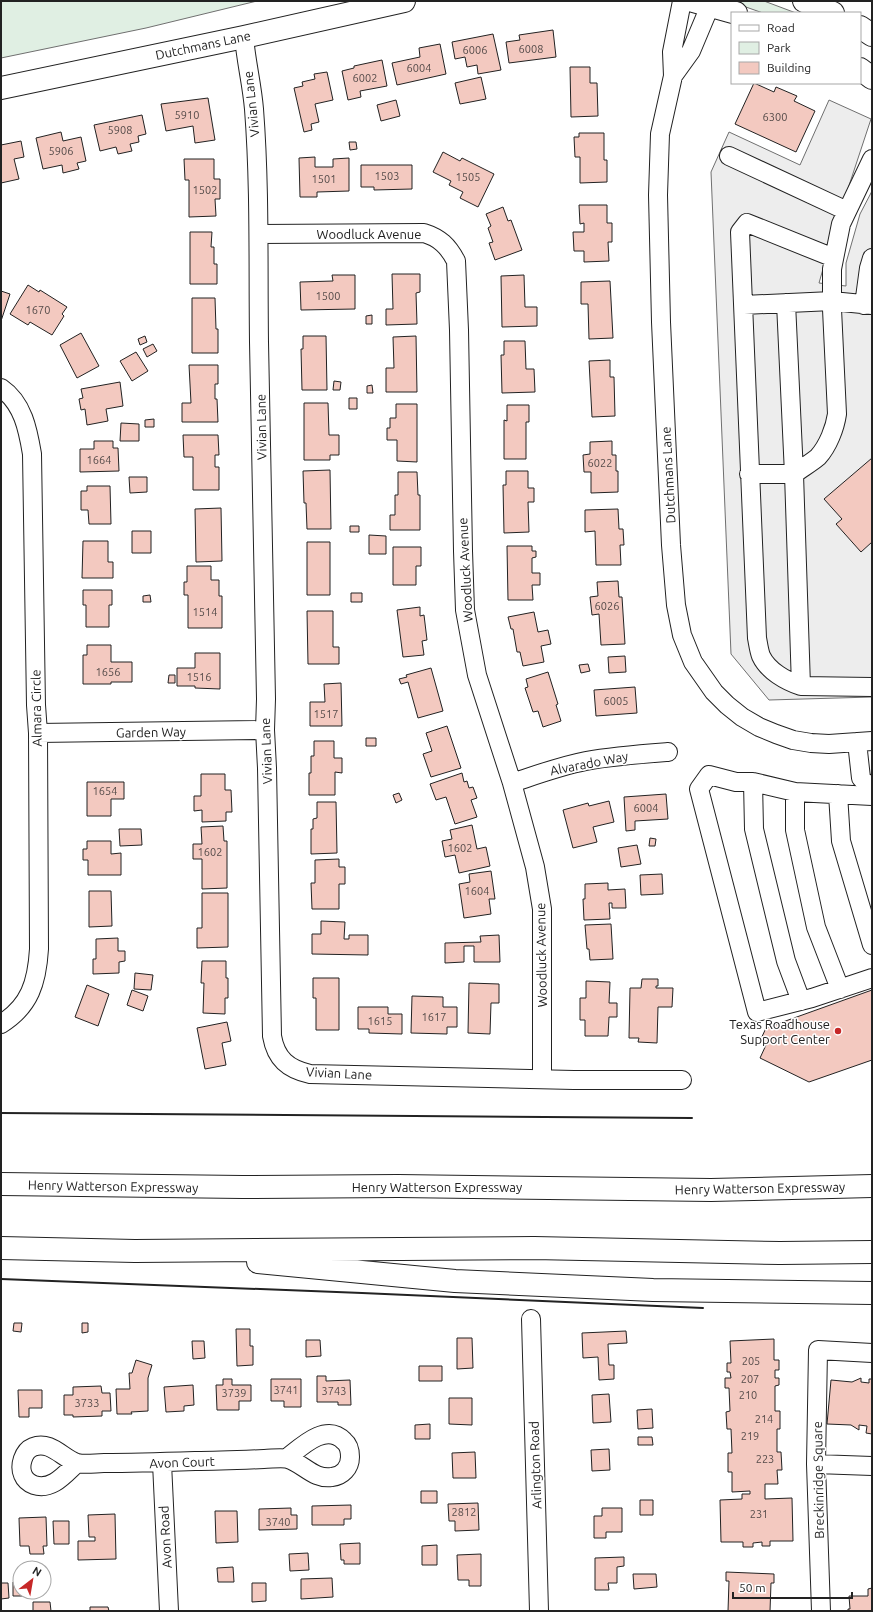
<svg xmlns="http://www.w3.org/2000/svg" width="873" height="1612" viewBox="0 0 873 1612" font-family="Ubuntu,sans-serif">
	<rect width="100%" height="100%" fill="#fff"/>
	<path fill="#e0efe3" stroke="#6f6f6f" d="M1,1H257L146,28L1,58Z
		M740,1H764L796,13H763L743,6Z"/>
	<path fill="#ededed" stroke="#6f6f6f" d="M829,100L871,119L833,234L819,283L846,286V263L860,214L872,191V697L769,700L731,654L711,172L729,132L800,165Z"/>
	<path fill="#f3c9c0" stroke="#222" d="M553,30L556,57L509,63L506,42L520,40L519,35Z
		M493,34L501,70L478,74L477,65L467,67L465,57L455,59L452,42Z
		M440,44L446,74L397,85L392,63L420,57L419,48Z
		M382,60L387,86L360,91L361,97L348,100L342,71L354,68V66Z
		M570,67H590V83H597L598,116L571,117Z
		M327,72L333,100L315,104L319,122L311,124L312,130L304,132L294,88L303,86L302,82L315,79L314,74Z
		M481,77L486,99L460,104L455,83Z
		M754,83L774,92L776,87L797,96L794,101L815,111L796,152L735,124Z
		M208,98L215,140L195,143L193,126L166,131L161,104Z
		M396,100L400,116L381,121L377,105Z
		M142,115L146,134L138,136L139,142L130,144L132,151L118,154L116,147L100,151L94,125Z
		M61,132L63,141L81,137L86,161L77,163L79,169L63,173L62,165L43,169L36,138Z
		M579,133H604V160H607V182L580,183V157H575L574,137H579Z
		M21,141L24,157L14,159L19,179L1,183V145Z
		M349,142H356L357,149L350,150Z
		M443,152L460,161L462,158L494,174L478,207L460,198L463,192L449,185L451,181L433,172Z
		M315,157V167H333V159L349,158V191L317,192V197H300L299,158Z
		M184,159H214V179H220V199H215L216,216L189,217V180H185Z
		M361,165H412V189L374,190V187H361Z
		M579,205H607V223H612V242H608L609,261L584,262V251H574L573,232H584V223L580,224Z
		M503,207L508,221L511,220L522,250L495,260L489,243L493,242L488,228L491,226L486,214Z
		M190,232H212L211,247H214V264H217V284H190Z
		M392,274H420V292L416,293L417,324L386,325V309H393Z
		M332,275H355V309L301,310L300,282L333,281Z
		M524,275L525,307H537V326L502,327L501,276Z
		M610,281L613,338L589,339L588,304H581V282Z
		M28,285L39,292L40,290L67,307L62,314L64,316L52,335L30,322L28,325L10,314Z
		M1,291L10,294L1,321Z
		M192,298H215L216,329H218V353H192Z
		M372,315V324H366V316Z
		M81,333L99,366L77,378L60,345Z
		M145,336L147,342L140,345L138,339Z
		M303,336H326L327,390H302L301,349H303Z
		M416,336L417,392H386V368H394L393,337Z
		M504,341H525L526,369H534L535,392L502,393L501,355H504Z
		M153,344L157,351L147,357L143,349Z
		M136,352L148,371L132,381L120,361Z
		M610,360V377H614L615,416L592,417L589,361Z
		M189,365H218V384H215V399H217L218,422H182V403H191Z
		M334,381L341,382L340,390H333Z
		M120,382L123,406L106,409L108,421L87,425L85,409L81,410L79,399L83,398L81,389Z
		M372,385L373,393H367V386Z
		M349,398H357V409H349Z
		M304,403H328L329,435H339V455H330V460H304Z
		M396,404H417V462L397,461V440H387V428H390V418H396Z
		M507,405H529V422H526V459H504V420L507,421Z
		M154,419V427H145V420Z
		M121,423L139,424V441H120Z
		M183,435H218L219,455H215V467H219V490H193V457H184Z
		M94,441H113V448H118L119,471L80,472V449H94Z
		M612,441V455H616V471H618V492L591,493V472H584L583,455L590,454V442Z
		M872,458V542L861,552L836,524L842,519L824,499Z
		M330,470L331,529H307L306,503H304L303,471Z
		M506,471H528V488H534V502H528L529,532L504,533L503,485H506Z
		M398,472H417L418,495H420V530H390V515H395V495H398Z
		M129,477H147V492L130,493Z
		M87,486H110L111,524H89L88,510H81V491H87Z
		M221,508L222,561L196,562L195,509Z
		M618,509L619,529H623L624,545H620L621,565H596L595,531L585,532V510Z
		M350,526H359V532H350Z
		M132,531H151V553H132Z
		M369,535L386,536V554H369Z
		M83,541H108V562H113V578H82Z
		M307,542H330V595H307Z
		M507,546H532V551H536V557L532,558V573H540V585H532L533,600H508Z
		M393,547H421V566H416V585H393Z
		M187,566H211V580H219V596H222V628H188V595H184V582H187Z
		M618,581L619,597H622L625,644L601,645L599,614L592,615L590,597L598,596L597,582Z
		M83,590H112V605H109V627H86V605H83Z
		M351,593H362V602H351Z
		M150,595L151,602H143V596Z
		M420,607V616L424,615L427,640L422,641L424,655L403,657L397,610Z
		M307,611H333V647H339V664H308Z
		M534,612L538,632L548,630L551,644L541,646L544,662L523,666L520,652H517L513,629H511L508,617Z
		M87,645H111V662H132V682H111V684H83V655H87Z
		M195,653H220V689L195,688V686H177V668H195Z
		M625,656L626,672L609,673L608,657Z
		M588,664L590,671L581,673L579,665Z
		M431,668L443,711L418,718L408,682L401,684L399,679L407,677L406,675Z
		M548,672L558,704L556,705L561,721L543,727L538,711L533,712L525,688L528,687L526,679Z
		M169,675H175V683H168Z
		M341,683L342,726H310V702H325L324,684Z
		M635,687L637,713L596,716L594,690Z
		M447,726L461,768L431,777L423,754L432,751L426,733Z
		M366,738H376V746H366Z
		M314,741H334V758H342V773L335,772V795H309V773H311V756H314Z
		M462,773L464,782L467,781L469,788L473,787L477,798L471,800L477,817L455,824L446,797L436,800L430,784Z
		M201,774H225V790H231L232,812H226V821L202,822V810L194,811V796H201Z
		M87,782H124V799H111V816H87Z
		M399,793L402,800L396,803L393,795Z
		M666,794L668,819L635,821V830L626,831L624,797Z
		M609,801L614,822L593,827L597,842L573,848L563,810L588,803L589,806Z
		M317,802H336L337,853L311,854V829H313V819L317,818Z
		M472,825L477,849L486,847L490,866L459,873L455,855L445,857L442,841L452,839L450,830Z
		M223,826L224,841H227V888L202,889V859H193V844H202L201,827Z
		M119,829H141L142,845L120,846Z
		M650,838L656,839L655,846H649Z
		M87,841H111V854L121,853V875H88V860H83V849H87Z
		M637,845L641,864L621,867L618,848Z
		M339,859V867H345V884H339V909H312L311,883H315V860Z
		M491,871L495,899H489L491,914L464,918L459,884L470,882L469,874Z
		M662,874L663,894L641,895L640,875Z
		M608,883V890L625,889L626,908H612V903H609L610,919L584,920L583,899H585V884Z
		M89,891H111L112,926L89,927Z
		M202,893H228V947L197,948V928H202Z
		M321,921L345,922L344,939H349V935H368V955L312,954V934H321Z
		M611,924L613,959L590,960L589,949H587L585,925Z
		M499,935L500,962H474V946H464V962L445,963V943L481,942L480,936Z
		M118,938V951H125V961L119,962V973L93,974V959H96V939Z
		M202,961H226V978H228V998H225V1014L203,1013L204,983H201Z
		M135,973L153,975L151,990L134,989Z
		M313,978H339V1030H316V998H313Z
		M642,979H658V986H656V988H673L672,1007H658L657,1043L638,1042L639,1038H629L630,988H641Z
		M586,981L610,982L609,1003H617V1017H609L608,1036H585V1020H580V998H586Z
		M469,983L499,984V1003H491L490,1034L468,1033Z
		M87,985L109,994L98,1026L75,1017Z
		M132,990L148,996L143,1011L127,1005Z
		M872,990V1060L809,1082L760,1058L766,1045L760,1041L766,1028Z
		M412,996L443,997V1007H457V1027H447V1034L411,1033Z
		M358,1007H388V1014H402V1034L369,1033V1029H358Z
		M227,1022L231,1041L222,1043L226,1065L205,1069L197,1028Z
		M14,1323H22L21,1332L13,1331Z
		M82,1323H88V1332L82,1333Z
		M236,1329H250V1346H253V1365L237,1366Z
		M626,1331L627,1343L608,1344L609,1365H614V1379L599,1380L598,1357L583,1358L582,1333Z
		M457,1338H472L473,1368L457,1369Z
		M774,1339V1360H779V1370H775V1378H779V1385L775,1386V1411H780V1429H777V1452H781L782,1470H777L778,1484H765V1499L792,1498L793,1541H770V1546H762V1542L753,1543V1547H743V1542H721L720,1500L742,1499V1494H750V1491L732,1492V1472H728V1453H732L731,1429H727L726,1412L730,1411L729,1388H725V1378H731L730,1372H727V1363H731L730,1341Z
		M306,1340H320L321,1356L306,1357Z
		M192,1341H204L205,1358L193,1359Z
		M136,1360L152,1365L148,1378V1411L131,1412L132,1414H117L116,1389H130L129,1373H132Z
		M419,1366H442V1381H419Z
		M317,1376H326V1381L350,1380L351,1405H338V1402H317Z
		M861,1378V1382L869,1383V1379H872V1434L866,1433L867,1426L859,1425V1430L851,1425L827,1424L831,1380L852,1382Z
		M223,1379H232V1385H251V1401H239V1410H217L216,1385H223Z
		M271,1379H301V1407H284V1401H271Z
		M193,1385L194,1405L184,1406V1411L166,1412L164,1387Z
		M101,1386L102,1393H110L111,1411H102V1416L73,1417V1415H64V1395H73V1387Z
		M18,1390H42V1408H29V1417H19Z
		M609,1394L611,1422L593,1423L592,1395Z
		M449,1398H472V1425L449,1424Z
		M652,1409L653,1428L638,1429L637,1410Z
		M430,1424V1439H415V1425Z
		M638,1437H652L653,1445H638Z
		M609,1449L610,1470L592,1471L591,1450Z
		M475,1452L476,1478H453L452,1453Z
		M421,1491H437V1503H421Z
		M640,1500H653V1515H640Z
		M478,1503L479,1530L455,1531V1521H449L448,1504Z
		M351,1505V1519H344V1525H312V1506Z
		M291,1508V1515H297V1529L259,1530V1509Z
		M602,1508H622V1532H606V1538H594V1516H602Z
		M215,1511H237L238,1542L216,1543Z
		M115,1514L116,1559L78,1560V1541H95V1537H89L88,1515Z
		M46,1517L47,1546H43L44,1554H30L29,1546H20L19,1518Z
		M53,1521H69V1544H54Z
		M360,1543V1564H344V1560H341L340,1544Z
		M437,1545V1565H422V1546Z
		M308,1553L309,1570L290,1571L289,1554Z
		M481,1554V1586H469V1580H458L457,1555Z
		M624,1557V1566L617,1567V1583H608L609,1590H595V1558Z
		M233,1567L234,1582H218L217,1568Z
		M726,1572L774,1574V1583H771L770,1611H728L729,1581H726Z
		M633,1574H656L657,1587L634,1589Z
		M332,1578L333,1597L301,1599V1579Z
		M13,1582H20V1592H25V1596H13Z
		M1,1583H8L9,1598L1,1599Z
		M252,1583H266V1601L252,1602Z
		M872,1588V1611H848V1609H850L849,1596H868V1589Z
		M33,1602H50L51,1611H33Z
		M90,1607H108L109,1611H90Z"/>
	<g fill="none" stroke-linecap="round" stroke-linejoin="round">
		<g stroke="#222" stroke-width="20">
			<path id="minor" d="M682,1L672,52L673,76L660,134L658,195L661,322L671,545L676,605L682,635L693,662L714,692L727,705L742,717L759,727L776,734L793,740L811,743L829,744L872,741
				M244,37C246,61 252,85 254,109C260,187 258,265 259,342C261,461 264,580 266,699L265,730L267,768L272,1036C276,1059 288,1069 310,1074L574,1080H682
				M673,76L691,51L712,1
				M729,156L847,211
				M259,234L424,233C440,238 448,246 456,261L459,330L463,551L465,610L477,675L512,783L535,867L542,909V1078
				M834,258L747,223L740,232L757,638C758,643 759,651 761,656C768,671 786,681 801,686L872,687
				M744,305L832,301L872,305
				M864,305L869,268L872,258
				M1,388C23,403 28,430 32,454L36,705L38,733L39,949C37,982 30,1006 1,1024
				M749,474H794L786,303
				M801,686L794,474C802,468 811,463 818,457C828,446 835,428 837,414L832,309V269L841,224L872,159
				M38,733L265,730
				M857,742L861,778L872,790
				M753,782L754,829L786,961L801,1001
				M512,783C536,775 560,766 586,761C613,756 641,754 668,752
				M795,792V830L816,927L840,989
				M838,794L841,841L872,945
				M872,796L795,792L753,782H736L709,775L699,789L757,1012L812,998L872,978
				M531,1319L539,1611
				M77,1463C65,1474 52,1491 34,1485C29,1483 25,1480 23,1475C19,1466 23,1451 33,1447C51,1440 63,1459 77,1463C85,1465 96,1463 104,1463C134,1463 165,1462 195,1461C218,1461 241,1460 264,1459C271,1459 282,1457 288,1459C304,1464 314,1480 332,1477C342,1476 350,1468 350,1457C350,1450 349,1445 344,1441C326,1422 301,1447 287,1458
				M162,1463L169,1611
				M816,1464L872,1466
				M821,1611L816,1464L818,1350L872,1353"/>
		</g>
		<g stroke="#222" stroke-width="24">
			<path id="major" d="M693,1L736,13
				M804,1L833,13
				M860,27L872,35
				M860,69L872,78
				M1,88L244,37L404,1"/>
		</g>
		<g stroke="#222" stroke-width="24">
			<path id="highway" d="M1,1184L242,1187L398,1186L711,1190L872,1186
				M1,1248L135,1251L534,1248L780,1253L872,1252
				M258,1262L455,1281L653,1290L872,1293"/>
		</g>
		<use href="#minor" stroke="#fff" stroke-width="18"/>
		<use href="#major" stroke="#fff" stroke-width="22"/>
		<use href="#highway" stroke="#fff" stroke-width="22"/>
		<path stroke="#222" stroke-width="2" d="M1,1113L692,1118
			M1,1279L362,1293L703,1308"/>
	</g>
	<circle fill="#c62828" stroke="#fff" stroke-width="1.5" cx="838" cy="1031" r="4"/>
	<g text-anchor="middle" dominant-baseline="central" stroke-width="3" stroke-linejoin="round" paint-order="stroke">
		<g font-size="11" fill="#564c4a">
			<text x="531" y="49">6008</text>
			<text x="475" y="50">6006</text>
			<text x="419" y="68">6004</text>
			<text x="365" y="78">6002</text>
			<text x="187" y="115">5910</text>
			<text x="775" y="117">6300</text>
			<text x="120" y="130">5908</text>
			<text x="61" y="151">5906</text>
			<text x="387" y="176">1503</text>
			<text x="468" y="177">1505</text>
			<text x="324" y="179">1501</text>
			<text x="205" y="190">1502</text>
			<text x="328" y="296">1500</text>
			<text x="38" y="310">1670</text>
			<text x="99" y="460">1664</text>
			<text x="600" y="463">6022</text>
			<text x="607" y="606">6026</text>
			<text x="205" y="612">1514</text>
			<text x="108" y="672">1656</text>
			<text x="199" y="677">1516</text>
			<text x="616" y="701">6005</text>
			<text x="326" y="714">1517</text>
			<text x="105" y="791">1654</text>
			<text x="646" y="808">6004</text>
			<text x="460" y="848">1602</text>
			<text x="210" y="852">1602</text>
			<text x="477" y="891">1604</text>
			<text x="434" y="1017">1617</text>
			<text x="380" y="1021">1615</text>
			<text x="751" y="1361">205</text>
			<text x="750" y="1379">207</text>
			<text x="286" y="1390">3741</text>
			<text x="334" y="1391">3743</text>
			<text x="234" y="1393">3739</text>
			<text x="748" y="1395">210</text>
			<text x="87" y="1403">3733</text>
			<text x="764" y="1419">214</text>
			<text x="750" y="1436">219</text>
			<text x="765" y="1459">223</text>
			<text x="464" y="1512">2812</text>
			<text x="759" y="1514">231</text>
			<text x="278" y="1522">3740</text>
		</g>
		<g font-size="13" fill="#222" stroke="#fff">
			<text transform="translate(203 45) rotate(-12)">Dutchmans Lane</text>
			<text transform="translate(251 104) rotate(-96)">Vivian Lane</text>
			<text x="369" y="234">Woodluck Avenue</text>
			<text transform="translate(261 427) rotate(-91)">Vivian Lane</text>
			<text transform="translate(668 475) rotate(-93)">Dutchmans Lane</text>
			<text transform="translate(465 570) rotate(-93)">Woodluck Avenue</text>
			<text transform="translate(36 708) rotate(-91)">Almara Circle</text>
			<text transform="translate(151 732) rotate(-1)">Garden Way</text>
			<text transform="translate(266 751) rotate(-92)">Vivian Lane</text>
			<text transform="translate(589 763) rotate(-11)">Alvarado Way</text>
			<text transform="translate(541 955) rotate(-91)">Woodluck Avenue</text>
			<text transform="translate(339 1073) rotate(3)">Vivian Lane</text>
			<text transform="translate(113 1186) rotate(1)">Henry Watterson Expressway</text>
			<text x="437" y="1187">Henry Watterson Expressway</text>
			<text transform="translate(760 1188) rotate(-1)">Henry Watterson Expressway</text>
			<text transform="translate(182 1462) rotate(-2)">Avon Court</text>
			<text transform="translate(535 1465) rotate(-92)">Arlington Road</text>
			<text transform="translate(818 1480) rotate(-91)">Breckinridge Square</text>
			<text transform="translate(165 1537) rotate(-93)">Avon Road</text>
		</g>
		<g font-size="13" fill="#222" stroke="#fff" text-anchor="end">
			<text x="830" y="1024">Texas Roadhouse<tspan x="830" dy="15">Support Center</tspan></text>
		</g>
	</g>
	<rect width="873" height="1612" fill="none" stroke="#222222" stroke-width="4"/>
	<rect x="731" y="12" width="130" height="72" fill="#ffffff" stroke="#a7a7a7"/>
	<rect x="739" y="25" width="20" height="6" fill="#ffffff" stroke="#a7a7a7"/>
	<text x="767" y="32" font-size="12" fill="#222222">Road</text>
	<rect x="739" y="42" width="20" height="12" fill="#e0efe3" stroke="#a7a7a7"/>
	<text x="767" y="52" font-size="12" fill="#222222">Park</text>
	<rect x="739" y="62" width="20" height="12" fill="#f3c9c0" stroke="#a7a7a7"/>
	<text x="767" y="72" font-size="12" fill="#222222">Building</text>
	<g transform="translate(32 1580) rotate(31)"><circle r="19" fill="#ffffff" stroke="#a7a7a7"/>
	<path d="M0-3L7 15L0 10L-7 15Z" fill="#c62828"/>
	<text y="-6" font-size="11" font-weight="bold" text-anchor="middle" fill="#222222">N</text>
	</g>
	<path d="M733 1592v6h119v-6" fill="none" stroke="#222222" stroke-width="2"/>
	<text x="739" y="1592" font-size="12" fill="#222222" stroke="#ffffff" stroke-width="3" paint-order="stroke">50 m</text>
</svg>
